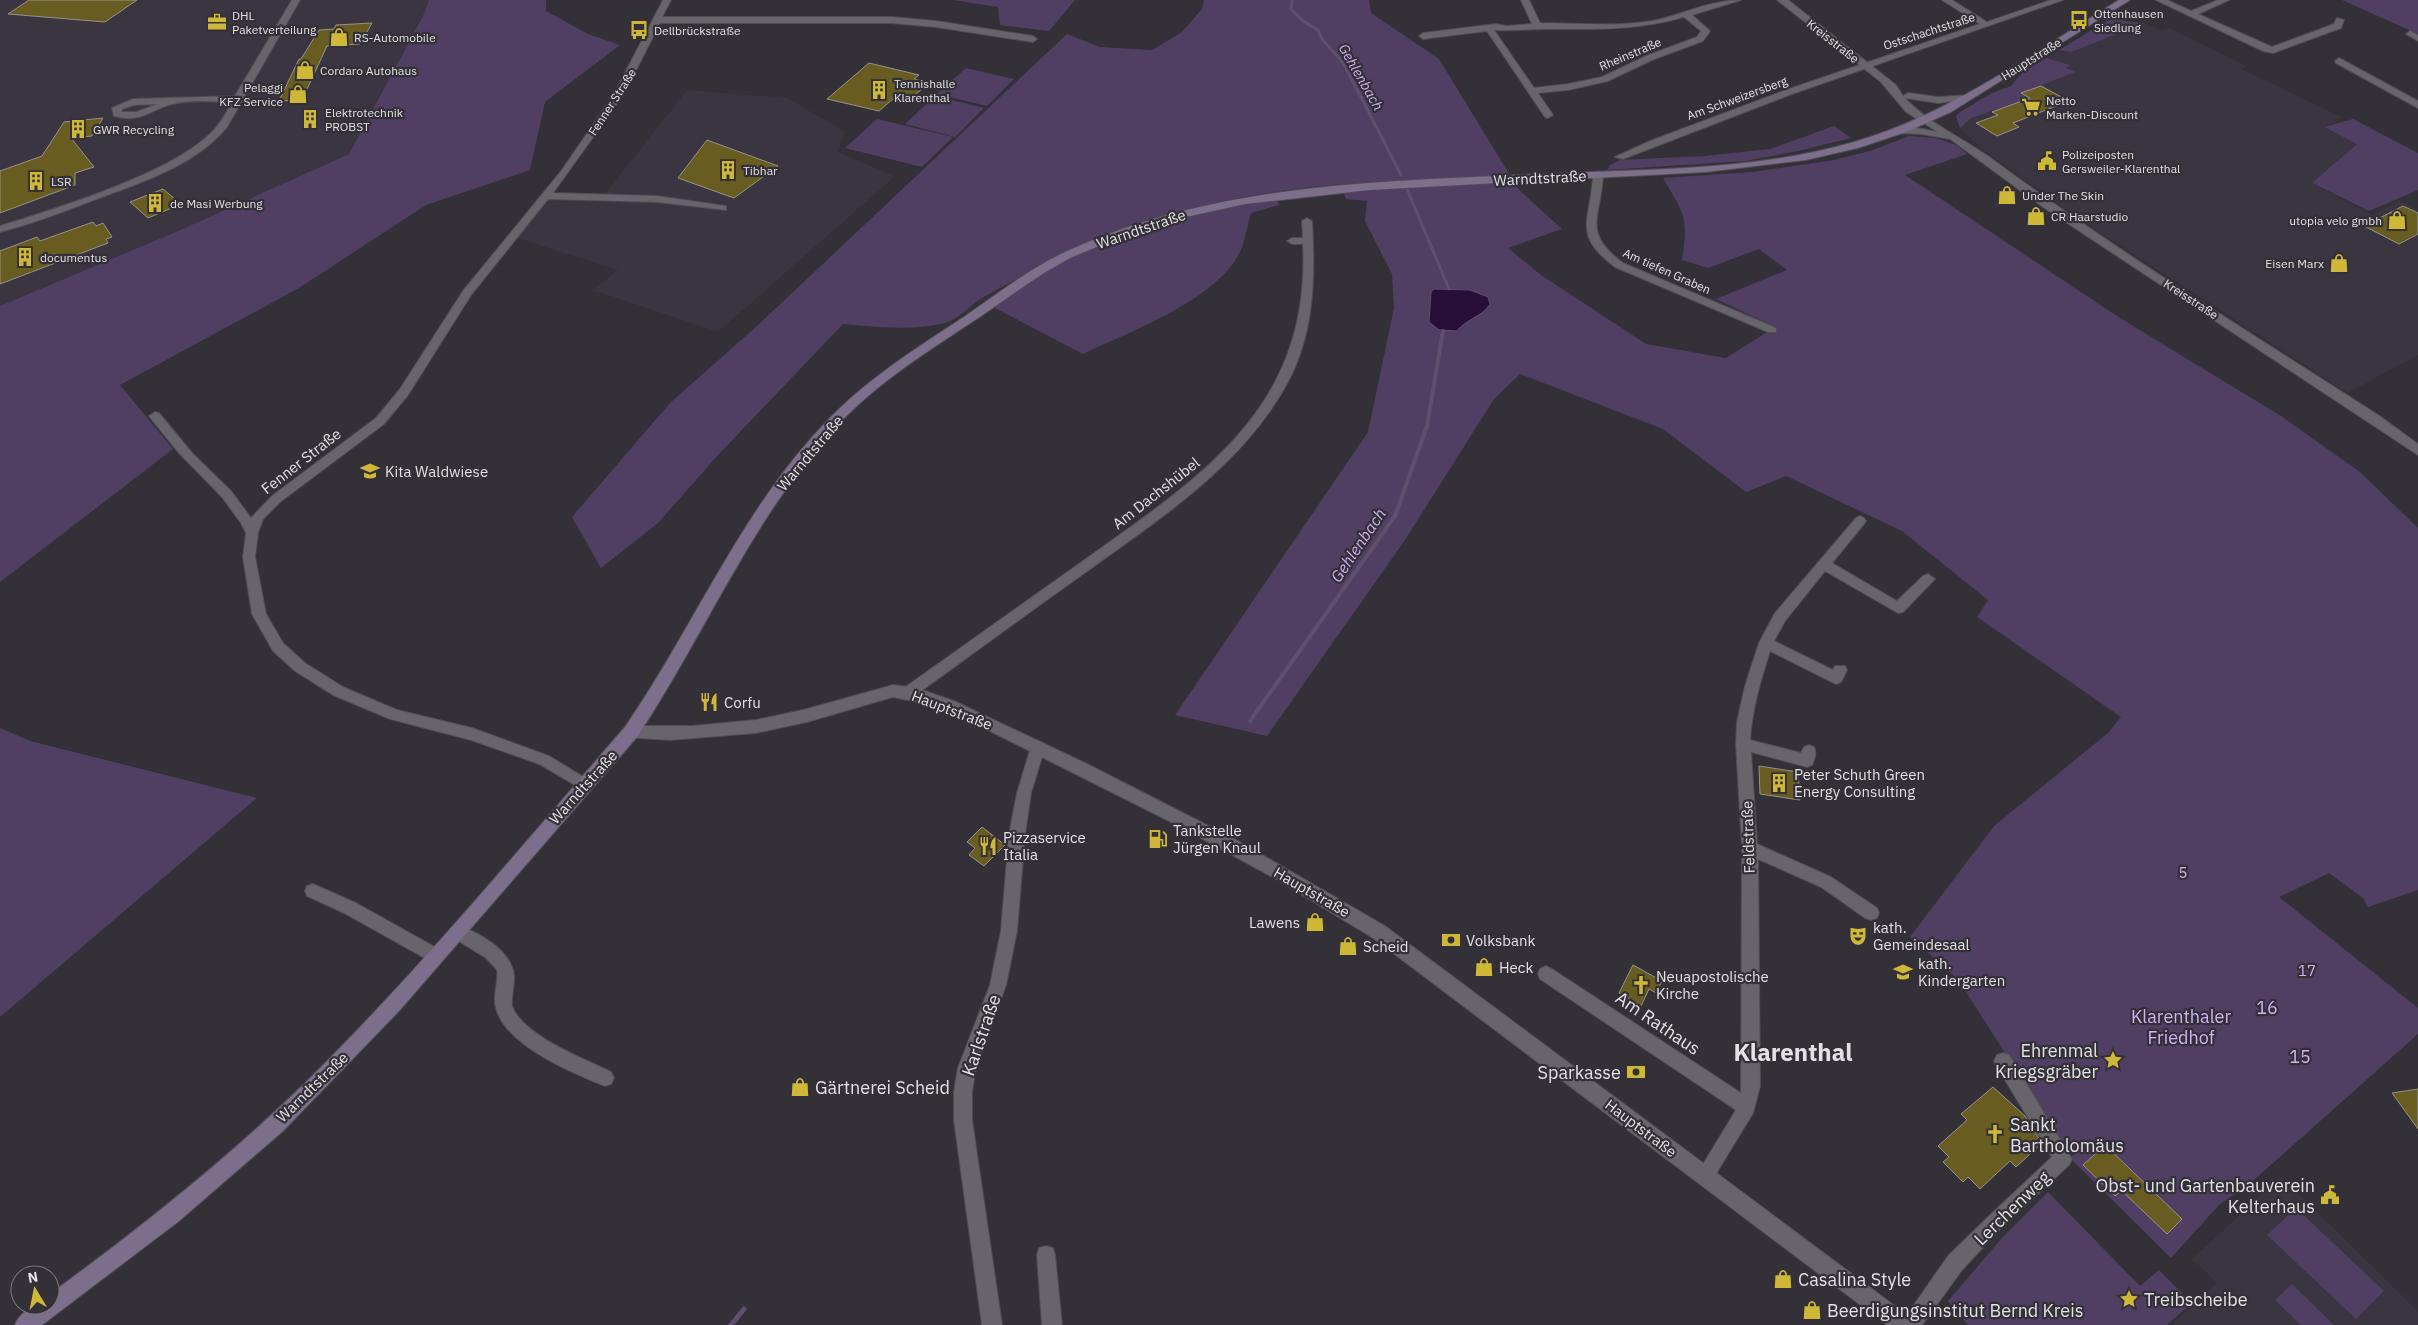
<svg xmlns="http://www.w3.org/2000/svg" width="2418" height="1325" viewBox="0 0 2418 1325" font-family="'IBM Plex Sans',sans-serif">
	<rect width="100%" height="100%" fill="#333037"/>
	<path fill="#3b3542" d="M0,0H429L423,16L349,154L185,228L0,306Z
		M2112,18L2130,22L2145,23L2161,30L2169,28L2247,66L2241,69L2342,117L2325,128L2357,143L2313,184L2372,215L2399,201L2418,210V355L2348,393L2081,220L1981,148L1960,128L1956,116L1960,112L1992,93L2011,86L2025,71Z
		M687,90L787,98L845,131L838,152L895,176L718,332L593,290L618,270L517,238L554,193L605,194Z
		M2281,1177L2418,1311V1325H2171L2217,1283L2192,1259Z"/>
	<path fill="#513f63" d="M429,0H546V11L588,34L620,45L545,102L530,170L426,205L299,288L120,385L173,449L0,582V306L185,228L349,154L423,16Z
		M953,0H1075L1049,31L1000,25L998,7Z
		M1204,0H1369L1371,13L1439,59L1519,190L1562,229L1508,248L1541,275L1646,344L1726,358L1775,327L1716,299L1787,270L1759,249L1708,268L1682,260C1689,217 1684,214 1663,178L1752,172L1834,160L1870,151L1909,136L1936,138L1956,145L1967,154L1905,175L2120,318L2281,416L2360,472L2418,528V890L2368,907L2363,898L2329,873L2279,897L2418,1008V1034L2255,1179L2219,1205L2171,1258L2070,1158L2075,1153L2061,1140L1966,992L1953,975L1910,937L1994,826L2108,733L2121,717L1977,617L1988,600L1902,531L1786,476L1746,492L1663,429L1520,374L1494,399L1405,540L1267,736L1175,715L1368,432L1394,308L1392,274L1365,221L1367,201L1346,199L1340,184C1262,191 1185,206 1111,234C1066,251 1024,275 982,298C970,305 958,320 945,323C911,331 876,327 843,324L719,454L658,523L601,568L572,517L670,403L757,326L1067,34L1100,47L1152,50L1182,32L1202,9Z
		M2342,0H2418V34Z
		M2112,18L2130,22L2145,23L2071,52L2059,50Z
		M2046,58L2070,65L2066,68L2075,72L2022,93L2030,98L1971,118L1960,128L1956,116L1960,112L1992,93L2011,86L2021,74Z
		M966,68L1014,79L987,106L937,94Z
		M935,96L984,108L955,137L905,124Z
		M877,119L953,137L922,167L845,148Z
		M2353,119L2418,153V190L2369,211L2312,183L2357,144L2324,127Z
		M1834,126L1851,138L1798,151L1745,161L1607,170L1610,165L1620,160L1704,156L1770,149Z
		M1276,197L1279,205L1251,213C1247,226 1245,243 1239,254C1214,301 1129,332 1083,354L989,305C1016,289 1043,271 1071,257C1136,225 1207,212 1276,197Z
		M0,728L30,741L257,798L0,1017Z
		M2048,1192L2140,1286L2159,1270L2192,1303L2167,1325H1968L1948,1301L2002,1238Z
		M2296,1208L2384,1291L2356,1319L2267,1235Z
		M2292,1284L2334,1325H2301L2275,1300Z"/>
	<path fill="#270f39" stroke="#5f4e6d" d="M1434,289L1470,290L1488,297L1490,304C1482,317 1466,319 1457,331L1439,330L1429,322L1431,292Z"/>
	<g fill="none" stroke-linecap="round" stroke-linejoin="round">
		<path stroke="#5f4e6d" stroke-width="3" d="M1292,0L1291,9L1303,21L1318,30L1322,39L1344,64L1401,175
			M1407,189L1449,289"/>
		<path stroke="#5f4e6d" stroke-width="4" d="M1250,721L1395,516L1427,426L1443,331"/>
		<path stroke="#5f4e6d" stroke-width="5" d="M731,1325L744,1309"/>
	</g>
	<path fill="#685c20" stroke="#95938a" d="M29,0H137L105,22L8,14Z
		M372,23L360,44L327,46L302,100L279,101L299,59H301L319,30L334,29L336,25Z
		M869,63L919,75L914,79L929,83L908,101L894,98L879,111L827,99Z
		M2041,86L2069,101L2013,123L2019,127L1997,136L1976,123L1998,115L1992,112L2030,98L2021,93Z
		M103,118L92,136L71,138L94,167L75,173V185L0,213V171L42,156L64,122Z
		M707,140L778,166L734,198L678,178Z
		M163,189L181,204L148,218L130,202Z
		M2403,206L2418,213V234L2399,244L2364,226Z
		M93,222L96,226L103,223L112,237L106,239L108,243L0,284V251L37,237L40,241Z
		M1759,766L1798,772L1800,800L1760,794Z
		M982,827L1005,845L984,866L969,855L975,848L967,842Z
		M1633,965L1662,981L1656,993L1649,989L1641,1006L1619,993Z
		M1993,1087L2025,1116L2042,1143L2016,1167L2010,1161L1980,1189L1968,1177L1963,1182L1943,1162L1949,1157L1938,1146L1967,1120L1961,1114Z
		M2418,1089V1129L2392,1093Z
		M2105,1145L2182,1219L2167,1234L2122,1191L2115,1196L2083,1165Z"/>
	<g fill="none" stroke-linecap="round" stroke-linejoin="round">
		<g stroke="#4f4c52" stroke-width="2">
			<path id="minor" d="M292,0H300L227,127C195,166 140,183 94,200C63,212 32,224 0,232V226C55,209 184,170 218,125C224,118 228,109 232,102C214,102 191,99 173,104C150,109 142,124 114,116L112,108L133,99L235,96ZM158,104L136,112H122V109L134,105Z
				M663,0H671L662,17H891L936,21L1033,36L1037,39L1033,42L936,27L891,23H660L624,94L553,193L657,196L726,206V210L657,202L548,199L471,295L408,395L384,424L280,502L263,519L258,533L255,557L266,614L283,643L305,663L343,687L397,710L472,728L549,756L590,781L592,785L590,789L585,791L539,764L471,740L390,719L333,695L295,671L273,651L252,614L243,557L246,533L241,523L222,497L179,453L149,416L155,412L159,413L192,453L231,491L251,518L272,496L376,418L400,389L463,291L562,170L614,94Z
				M1521,0H1529L1540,23C1577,23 1616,27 1652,21C1682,15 1710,0 1741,0L1692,15L1710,31L1703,41L1652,60L1608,81L1568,90L1538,93L1553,115L1548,118L1545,117L1487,31L1423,39L1419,36L1423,33L1496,24L1506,26L1532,24ZM1684,17L1701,31L1697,37L1646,56L1602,77L1568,84L1534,88L1494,30C1511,31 1528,29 1545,29C1595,29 1634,31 1684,17Z
				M1942,0H1952L1987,22L2051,0H2063L1792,94L1623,159L1615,157L1650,141L1786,90L1980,24Z
				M2156,0H2167L2191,11L2218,0H2229L2198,14L2272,47L2334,24L2337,18L2344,20L2341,28L2273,53L2263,51Z
				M2410,31L2418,35V41L2406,34Z
				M2339,58L2418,101V108L2336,63L2335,61Z
				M1598,172L1603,175C1601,218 1581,232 1623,263L1776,328V332H1768L1615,267C1571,234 1591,221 1593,175Z
				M1307,218L1312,221C1315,273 1315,327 1291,376C1247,463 1162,517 1086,572C1028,613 971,655 914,696H904L902,692L904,688C964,646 1023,603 1083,561C1202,476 1311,408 1303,244H1292L1287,241L1292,238H1303L1302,221Z
				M1860,516L1864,518L1866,521L1864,524L1832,563L1897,601L1923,576L1928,574L1935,579L1903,612L1898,613L1825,571L1785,621L1774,641L1833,670L1835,666H1845L1847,670L1841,682L1836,684L1770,651C1761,680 1752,709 1750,740L1801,753L1804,747L1809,745L1814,747C1817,753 1815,759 1812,765L1807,767L1751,752L1757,844L1831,877L1877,908L1879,913L1877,918L1871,920L1865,918L1821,887L1758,859L1760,1086L1753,1113L1711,1182L1705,1185L1699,1182L1696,1176L1736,1110L1540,979L1538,974L1540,969L1546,966L1552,969L1741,1093L1742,848L1736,744L1737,722L1745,686L1759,643L1775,613L1856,518Z
				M1038,741L1043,743L1045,747L1031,793L1025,834L1017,931L1006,985L976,1068L972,1091V1120L1002,1325H982L954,1120V1091L958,1068L990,985L1001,931L1009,834L1017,793L1031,747L1033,743Z
				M313,884L356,903L442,951L444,956L442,961L436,963L430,961L344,913L307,896L305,891L307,886Z
				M458,925C479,933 511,950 514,975C515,985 511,995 512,1006C523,1036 583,1058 611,1072L614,1078L611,1084L605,1086C572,1073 505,1045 496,1008C492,995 499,983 497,970L486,958L452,937L450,932L452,927Z
				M2003,1053L2009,1055L2072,1159L2069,1165L2000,1229L1962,1270L1922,1325H1900L1948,1256L1988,1217L2052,1157L1997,1067L1994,1061L1997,1055Z
				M1046,1246L1053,1248L1055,1255L1062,1325H1042L1037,1255L1039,1248Z"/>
		</g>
		<g stroke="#4f4c52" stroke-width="2">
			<path id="tertiary" d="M1777,0H1788L1896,85L1903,96L1908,93L1938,97L1971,95V99L1938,103L1905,98C1925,121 1966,140 1992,159C2116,251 2248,331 2378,415L2418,444V455L2043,207L1950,139L1921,134L1895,133V129C1910,126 1924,129 1938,132L1906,112L1881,82Z
				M893,685L916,688L954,701L1087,764L1238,841L1385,926L1911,1318L1914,1325H1887L1373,938L1276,879L1177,825L974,723L926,704L893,697L807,722L756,733L670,740L625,737L623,732L625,727L631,726H692L756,720L807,709Z"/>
		</g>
		<g stroke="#4f4c52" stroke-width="2">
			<path id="secondary" d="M2119,0H2130L1951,112L1906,132L1858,148L1806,160L1706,172L1369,190L1245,204L1186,217L1128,234L1070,258L1044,273C1019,289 995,307 969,324C922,355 873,386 835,428C751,519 705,635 637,737L399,1011L283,1131L179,1221L42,1325H15C21,1310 35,1305 50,1305V1294C139,1229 225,1161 304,1084C418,972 520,848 625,727C695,626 742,507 830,418C870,377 917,348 964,317C996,295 1026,271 1061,254C1217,180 1395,181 1564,173C1661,169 1761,169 1854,142C1951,114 2034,52 2119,0Z"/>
		</g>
		<use href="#minor" fill="#68646c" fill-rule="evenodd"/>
		<use href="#tertiary" fill="#68646c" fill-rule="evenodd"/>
		<use href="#secondary" fill="#7d6e8c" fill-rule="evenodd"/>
	</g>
	<defs>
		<g id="bus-bare" transform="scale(1.5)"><path d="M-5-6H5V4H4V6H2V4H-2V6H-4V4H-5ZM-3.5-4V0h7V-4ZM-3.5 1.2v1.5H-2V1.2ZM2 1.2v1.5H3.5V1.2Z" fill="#cfb837" stroke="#333037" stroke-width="2.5" paint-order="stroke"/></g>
		<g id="office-bare" transform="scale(1.5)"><path d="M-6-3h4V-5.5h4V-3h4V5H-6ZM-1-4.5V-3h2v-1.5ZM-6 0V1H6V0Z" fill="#cfb837" stroke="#333037" stroke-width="2.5" paint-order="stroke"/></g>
		<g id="shop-bare" transform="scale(1.5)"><path d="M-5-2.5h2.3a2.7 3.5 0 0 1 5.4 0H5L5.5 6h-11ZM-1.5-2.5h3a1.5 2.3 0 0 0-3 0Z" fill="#cfb837" stroke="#333037" stroke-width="2.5" paint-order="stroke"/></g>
		<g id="building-bare" transform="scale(1.5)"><path d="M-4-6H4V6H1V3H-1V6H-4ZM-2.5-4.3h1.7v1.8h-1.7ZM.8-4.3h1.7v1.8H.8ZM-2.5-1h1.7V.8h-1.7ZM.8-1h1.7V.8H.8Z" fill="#cfb837" stroke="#333037" stroke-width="2.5" paint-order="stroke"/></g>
		<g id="supermarket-bare" transform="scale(1.5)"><path d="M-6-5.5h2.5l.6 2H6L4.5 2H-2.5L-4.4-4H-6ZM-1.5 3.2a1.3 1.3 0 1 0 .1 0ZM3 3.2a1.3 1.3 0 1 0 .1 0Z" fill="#cfb837" stroke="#333037" stroke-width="2.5" paint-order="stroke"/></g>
		<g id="civic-bare" transform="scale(1.5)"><path d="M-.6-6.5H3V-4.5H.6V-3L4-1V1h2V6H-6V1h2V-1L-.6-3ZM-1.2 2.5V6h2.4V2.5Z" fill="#cfb837" stroke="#333037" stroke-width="2.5" paint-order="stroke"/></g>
		<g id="school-bare" transform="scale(1.5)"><path d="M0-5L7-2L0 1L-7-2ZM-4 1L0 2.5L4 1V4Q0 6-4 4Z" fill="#cfb837" stroke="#333037" stroke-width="2.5" paint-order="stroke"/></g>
		<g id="restaurant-bare" transform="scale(1.5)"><path d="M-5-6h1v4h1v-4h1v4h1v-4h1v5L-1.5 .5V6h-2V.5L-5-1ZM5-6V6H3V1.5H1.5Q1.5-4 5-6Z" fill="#cfb837" stroke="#333037" stroke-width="2.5" paint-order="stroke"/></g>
		<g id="fuel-bare" transform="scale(1.5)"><path d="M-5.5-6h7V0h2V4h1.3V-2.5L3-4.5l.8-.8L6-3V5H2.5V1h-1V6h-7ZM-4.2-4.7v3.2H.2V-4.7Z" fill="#cfb837" stroke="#333037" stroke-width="2.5" paint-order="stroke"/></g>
		<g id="theatre-bare" transform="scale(1.5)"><path d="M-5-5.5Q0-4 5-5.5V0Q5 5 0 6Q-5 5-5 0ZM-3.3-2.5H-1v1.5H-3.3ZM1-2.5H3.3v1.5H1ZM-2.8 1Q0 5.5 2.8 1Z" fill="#cfb837" stroke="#333037" stroke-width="2.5" paint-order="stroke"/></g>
		<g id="bank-bare" transform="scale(1.5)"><path d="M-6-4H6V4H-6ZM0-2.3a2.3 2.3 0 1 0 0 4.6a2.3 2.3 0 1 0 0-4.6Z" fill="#cfb837" stroke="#333037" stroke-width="2.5" paint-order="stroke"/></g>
		<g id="church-bare" transform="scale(1.5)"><path d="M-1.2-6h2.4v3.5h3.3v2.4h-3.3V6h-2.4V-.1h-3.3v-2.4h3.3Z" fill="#cfb837" stroke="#333037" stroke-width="2.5" paint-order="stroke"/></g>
		<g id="sight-bare" transform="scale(1.5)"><path d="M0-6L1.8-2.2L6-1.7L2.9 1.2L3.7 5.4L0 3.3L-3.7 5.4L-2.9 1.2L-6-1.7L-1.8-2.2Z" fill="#cfb837" stroke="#333037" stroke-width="2.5" paint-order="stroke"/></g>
	</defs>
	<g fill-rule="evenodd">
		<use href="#bus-bare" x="2079" y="20"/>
		<use href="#office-bare" x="217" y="22"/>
		<use href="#bus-bare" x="639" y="30"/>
		<use href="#shop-bare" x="339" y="37"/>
		<use href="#shop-bare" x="305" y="70"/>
		<use href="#building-bare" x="879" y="90"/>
		<use href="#shop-bare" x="298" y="94"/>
		<use href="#supermarket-bare" x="2031" y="107"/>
		<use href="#building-bare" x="310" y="119"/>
		<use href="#building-bare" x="78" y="129"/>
		<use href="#civic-bare" x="2047" y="161"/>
		<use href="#building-bare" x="728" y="170"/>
		<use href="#building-bare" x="36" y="181"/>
		<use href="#shop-bare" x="2007" y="195"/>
		<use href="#building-bare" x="155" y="203"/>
		<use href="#shop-bare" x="2036" y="216"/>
		<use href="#shop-bare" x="2397" y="220"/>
		<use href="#building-bare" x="25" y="257"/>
		<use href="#shop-bare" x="2339" y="263"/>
		<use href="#school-bare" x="370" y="471"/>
		<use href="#restaurant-bare" x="709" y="702"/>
		<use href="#building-bare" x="1779" y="783"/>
		<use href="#fuel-bare" x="1158" y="839"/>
		<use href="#restaurant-bare" x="988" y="846"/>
		<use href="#shop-bare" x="1315" y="922"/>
		<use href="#theatre-bare" x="1858" y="936"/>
		<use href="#bank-bare" x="1451" y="940"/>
		<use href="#shop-bare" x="1348" y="946"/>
		<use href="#shop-bare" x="1484" y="967"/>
		<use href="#school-bare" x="1903" y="972"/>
		<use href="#church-bare" x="1641" y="985"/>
		<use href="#sight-bare" x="2113" y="1060"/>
		<use href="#bank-bare" x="1636" y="1072"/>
		<use href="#shop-bare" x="800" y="1087"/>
		<use href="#church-bare" x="1995" y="1134"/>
		<use href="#civic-bare" x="2330" y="1195"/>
		<use href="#shop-bare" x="1783" y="1279"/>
		<use href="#sight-bare" x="2129" y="1299"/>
		<use href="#shop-bare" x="1812" y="1310"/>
	</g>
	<g text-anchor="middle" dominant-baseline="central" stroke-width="4.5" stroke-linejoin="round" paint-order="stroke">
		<g font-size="12" fill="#e3e1e6" stroke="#333037" text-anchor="start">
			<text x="2094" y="13">Ottenhausen<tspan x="2094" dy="14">Siedlung</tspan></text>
			<text x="232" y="15">DHL<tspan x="232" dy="14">Paketverteilung</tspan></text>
			<text x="654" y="30">Dellbrückstraße</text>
			<text x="354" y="37">RS-Automobile</text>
			<text x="320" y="70">Cordaro Autohaus</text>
			<text x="894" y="83">Tennishalle<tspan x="894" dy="14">Klarenthal</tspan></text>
			<text x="283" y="87" text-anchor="end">Pelaggi<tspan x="283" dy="14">KFZ Service</tspan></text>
			<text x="2046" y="100">Netto<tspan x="2046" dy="14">Marken-Discount</tspan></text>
			<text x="325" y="112">Elektrotechnik<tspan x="325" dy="14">PROBST</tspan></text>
			<text x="93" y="129">GWR Recycling</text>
			<text x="2062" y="154">Polizeiposten<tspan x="2062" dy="14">Gersweiler-Klarenthal</tspan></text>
			<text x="743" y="170">Tibhar</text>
			<text x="51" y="181">LSR</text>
			<text x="2022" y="195">Under The Skin</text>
			<text x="170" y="203">de Masi Werbung</text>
			<text x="2051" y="216">CR Haarstudio</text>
			<text x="2382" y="220" text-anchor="end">utopia velo gmbh</text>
			<text x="40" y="257">documentus</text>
			<text x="2324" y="263" text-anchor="end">Eisen Marx</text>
		</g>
		<g font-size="12" fill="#e3e1e6" stroke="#333037">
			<text transform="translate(1929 31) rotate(-18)">Ostschachtstraße</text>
			<text transform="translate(1833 41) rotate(38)">Kreisstraße</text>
			<text transform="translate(1630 54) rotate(-23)">Rheinstraße</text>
			<text transform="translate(2031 59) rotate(-32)">Hauptstraße</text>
			<text transform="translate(1737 98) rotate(-20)">Am Schweizersberg</text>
			<text transform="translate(612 102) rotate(-57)">Fenner Straße</text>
			<text transform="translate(1667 271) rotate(24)">Am tiefen Graben</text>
			<text transform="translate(2191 299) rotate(33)">Kreisstraße</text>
		</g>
		<g font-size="14" font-style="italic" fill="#d1acf7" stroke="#333037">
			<text transform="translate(1361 77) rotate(60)">Gehlenbach</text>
		</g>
		<g font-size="15" fill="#e3e1e6" stroke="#333037">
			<text transform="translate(1540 178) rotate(-3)">Warndtstraße</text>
			<text transform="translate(1141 229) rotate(-19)">Warndtstraße</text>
			<text transform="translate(810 453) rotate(-50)">Warndtstraße</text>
			<text transform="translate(301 461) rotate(-38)">Fenner Straße</text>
			<text transform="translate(1156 493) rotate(-38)">Am Dachshübel</text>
			<text transform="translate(952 710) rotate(21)">Hauptstraße</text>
			<text transform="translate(583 787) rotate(-48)">Warndtstraße</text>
			<text transform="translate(1748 837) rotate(-92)">Feldstraße</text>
			<text transform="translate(1312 892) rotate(30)">Hauptstraße</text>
			<text transform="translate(312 1087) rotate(-44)">Warndtstraße</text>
			<text transform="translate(1641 1128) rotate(37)">Hauptstraße</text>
		</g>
		<g font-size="15" fill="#e3e1e6" stroke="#333037" text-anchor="start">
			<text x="385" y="471">Kita Waldwiese</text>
			<text x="724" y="702">Corfu</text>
			<text x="1794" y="774">Peter Schuth Green<tspan x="1794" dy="17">Energy Consulting</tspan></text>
			<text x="1173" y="830">Tankstelle<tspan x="1173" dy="17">Jürgen Knaul</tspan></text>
			<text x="1003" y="837">Pizzaservice<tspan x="1003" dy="17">Italia</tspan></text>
			<text x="1300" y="922" text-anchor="end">Lawens</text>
			<text x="1873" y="927">kath.<tspan x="1873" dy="17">Gemeindesaal</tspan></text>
			<text x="1466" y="940">Volksbank</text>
			<text x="1363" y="946">Scheid</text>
			<text x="1918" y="963">kath.<tspan x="1918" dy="17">Kindergarten</tspan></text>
			<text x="1499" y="967">Heck</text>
			<text x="1656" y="976">Neuapostolische<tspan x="1656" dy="17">Kirche</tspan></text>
		</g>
		<g font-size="15" fill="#d4affa" stroke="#333037">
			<text x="2183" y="872">5</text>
			<text x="2307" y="970">17</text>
		</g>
		<g font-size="16" font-style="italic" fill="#d1acf7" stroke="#333037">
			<text transform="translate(1358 545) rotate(-56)">Gehlenbach</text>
		</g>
		<g font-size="18" fill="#d4affa" stroke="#333037">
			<text x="2267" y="1007">16</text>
			<text x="2181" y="1016">Klarenthaler<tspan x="2181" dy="21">Friedhof</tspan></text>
			<text x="2300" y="1056">15</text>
		</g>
		<g font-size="18" fill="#e3e1e6" stroke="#333037">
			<text transform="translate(1658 1023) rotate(34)">Am Rathaus</text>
			<text transform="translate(981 1035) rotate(-71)">Karlstraße</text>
			<text transform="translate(2012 1208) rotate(-44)">Lerchenweg</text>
		</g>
		<g font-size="18" fill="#e3e1e6" stroke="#333037" text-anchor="start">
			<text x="2098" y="1050" text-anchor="end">Ehrenmal<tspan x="2098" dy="21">Kriegsgräber</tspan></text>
			<text x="1621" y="1072" text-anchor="end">Sparkasse</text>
			<text x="815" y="1087">Gärtnerei Scheid</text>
			<text x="2010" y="1124">Sankt<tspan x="2010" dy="21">Bartholomäus</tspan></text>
			<text x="2315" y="1185" text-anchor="end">Obst- und Gartenbauverein<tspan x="2315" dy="21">Kelterhaus</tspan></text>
			<text x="1798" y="1279">Casalina Style</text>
			<text x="2144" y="1299">Treibscheibe</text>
			<text x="1827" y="1310">Beerdigungsinstitut Bernd Kreis</text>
		</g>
		<g font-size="24" font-weight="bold" fill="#e3e1e6" stroke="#333037">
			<text x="1793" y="1052">Klarenthal</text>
		</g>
	</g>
	<g transform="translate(35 1290) rotate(350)"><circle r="24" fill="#333037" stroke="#79777d"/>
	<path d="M0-4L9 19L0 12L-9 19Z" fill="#cfb837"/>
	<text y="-8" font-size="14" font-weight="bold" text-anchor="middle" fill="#e3e1e6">N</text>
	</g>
</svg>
